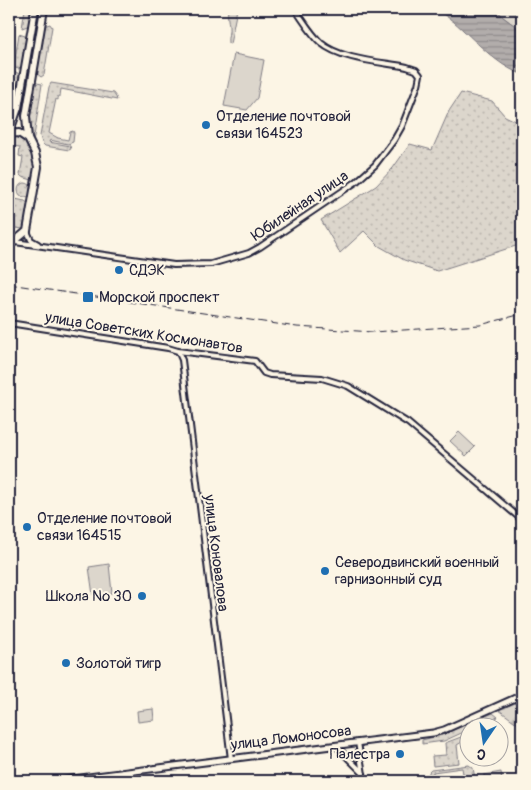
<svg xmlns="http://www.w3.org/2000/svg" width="531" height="790" viewBox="0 0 531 790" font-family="Pangolin,sans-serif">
	<defs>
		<pattern id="grass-dots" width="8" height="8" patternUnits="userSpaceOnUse" patternTransform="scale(1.25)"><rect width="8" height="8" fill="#dcd6cc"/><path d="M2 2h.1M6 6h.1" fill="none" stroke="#bcb7b0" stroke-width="1.8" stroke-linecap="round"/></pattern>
		<pattern id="forest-firs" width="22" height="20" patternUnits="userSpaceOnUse" patternTransform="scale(1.25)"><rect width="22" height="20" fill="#dcd6cc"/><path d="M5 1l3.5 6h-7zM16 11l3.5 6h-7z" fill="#bcb7b0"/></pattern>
		<pattern id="wetland-marsh" width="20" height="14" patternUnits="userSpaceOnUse" patternTransform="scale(1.25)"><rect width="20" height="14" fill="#dcd6cc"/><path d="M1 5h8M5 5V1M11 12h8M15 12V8" fill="none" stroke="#bcb7b0"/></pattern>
		<pattern id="water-rules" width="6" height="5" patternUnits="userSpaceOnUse" patternTransform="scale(1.25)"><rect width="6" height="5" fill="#b2adab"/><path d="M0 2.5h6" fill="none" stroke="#908c8c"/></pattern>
	</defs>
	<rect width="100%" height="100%" fill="#fcf5e5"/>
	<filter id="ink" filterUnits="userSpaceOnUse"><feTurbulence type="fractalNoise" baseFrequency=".02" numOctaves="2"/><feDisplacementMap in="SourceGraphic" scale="10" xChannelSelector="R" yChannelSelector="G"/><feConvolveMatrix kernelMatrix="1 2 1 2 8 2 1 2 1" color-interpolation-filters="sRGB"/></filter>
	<g filter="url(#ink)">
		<path fill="url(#grass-dots)" stroke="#7f7c84" d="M25,9H33L30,25L22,28Z
			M38,9H41L24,105L22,108L21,106Z
			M50,24L52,27L44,75L41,77L35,72L44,26Z
			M19,34L25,36L27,40L22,67L19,69L15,68L14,65Z
			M12,72L18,73L20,77L15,89L9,125V92Z
			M37,83L42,84L33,143C26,126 32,109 35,91L34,88Z
			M51,83L113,93L116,97L117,100L61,89L60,96H58V100L56,99L49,133L58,138L68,140L70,132L73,131L74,133L73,142L68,144L50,140L49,142L70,146L71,149L69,150L45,146L42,143L40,136L49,87Z
			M461,93L492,101L505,116L522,124V244L437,271L404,260L379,246L364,231L340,253L321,220L376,186L393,168L410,144L432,150L449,111Z
			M14,136C33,139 36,163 34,178L32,180L22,177L20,175L23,157L19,156L20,147L12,146L11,154H9V137Z
			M18 190a7 7 0 1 1 14 0a7 7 0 1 1-14 0Z
			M15,199L25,201L29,204L25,227L23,229L9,227V214L15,215V211L11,207L12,201Z
			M493,713L498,717L474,727L468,728V730L444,741L422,744V740L442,735Z
			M461,737L462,742L457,745L459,763L433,766L432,756L446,755L445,743Z
			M469,765L473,768L475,778L464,779L462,768L433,772L434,780L429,777V772L431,770Z"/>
		<path fill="url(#forest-firs)" stroke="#7f7c84" d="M228,9H237L230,44L228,43C227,37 230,32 229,26C228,19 227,16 228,9Z
			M522,700V721L518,724L499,710Z"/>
		<path fill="url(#wetland-marsh)" stroke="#7f7c84" d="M496,9H522V31L503,17Z"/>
		<path fill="#dcd6cc" stroke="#7f7c84" d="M234,54L264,60L257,98L247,110L224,106Z
			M459,432L475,447L466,456L450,441Z
			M109,564L112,593L93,595L89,567Z
			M153,709L154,720L138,722L137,711Z
			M501,772L502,781H484V775Z"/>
		<path fill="url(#water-rules)" stroke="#78757e" d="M435,9H496L503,17L522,31V74C498,67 473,38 454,22C448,17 441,13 435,9Z"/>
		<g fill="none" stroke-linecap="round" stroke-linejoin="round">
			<g stroke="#22223b" stroke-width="8">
				<path id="minor" d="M27,231L31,240L38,244
					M15,242L174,265L211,264L249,253L260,247L356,182L375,165L394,140L402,126L418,85L420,75L416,70L407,67C382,62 341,60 321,43C311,34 303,20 295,9
					M9,323L168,348L178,351L255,361L264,373L270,375L322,378L348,386L408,423L522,520
					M178,351L182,360L231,759
					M358,742L364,781
					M338,745L339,749L363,773
					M122,773L123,781"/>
			</g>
			<g stroke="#22223b" stroke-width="9">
				<path id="tertiary" d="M57,781L433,733L444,730L522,695"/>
			</g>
			<g stroke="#22223b" stroke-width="10">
				<path id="primary" d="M9,130L12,125L18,108L35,9
					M9,134L19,133L28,139
					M9,246L27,231L38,167L35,153L28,139L26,116L44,9"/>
			</g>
			<use href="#minor" stroke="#fcf5e5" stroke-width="4"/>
			<use href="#tertiary" stroke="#fcf5e5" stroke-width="5"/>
			<use href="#primary" stroke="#fcf5e5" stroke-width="6"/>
			<path stroke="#22223b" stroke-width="1" stroke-dasharray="8 4" stroke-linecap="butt" d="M9,284L297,327L373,332L480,325L522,314"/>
		</g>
	</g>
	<g fill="#1f6fb2" stroke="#fcf5e5" stroke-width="2">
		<circle cx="206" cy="125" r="5"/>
		<circle cx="119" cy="270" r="5"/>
		<rect x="82" y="291" width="12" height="12" rx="2.5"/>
		<circle cx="27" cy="527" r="5"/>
		<circle cx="325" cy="571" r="5"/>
		<circle cx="142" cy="596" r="5"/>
		<circle cx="66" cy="663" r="5"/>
		<circle cx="400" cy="754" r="5"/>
	</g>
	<g text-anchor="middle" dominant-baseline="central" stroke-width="4" stroke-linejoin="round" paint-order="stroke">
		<g font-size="15" fill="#22223b" stroke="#fcf5e5" text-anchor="start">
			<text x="216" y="116">Отделение почтовой<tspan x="216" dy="17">связи 164523</tspan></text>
			<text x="129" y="270">СДЭК</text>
			<text x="99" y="297">Морской проспект</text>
			<text x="37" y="518">Отделение почтовой<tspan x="37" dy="17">связи 164515</tspan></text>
			<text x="335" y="562">Северодвинский военный<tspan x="335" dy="17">гарнизонный суд</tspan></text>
			<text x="132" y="596" text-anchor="end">Школа № 30</text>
			<text x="76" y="663">Золотой тигр</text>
			<text x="390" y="754" text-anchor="end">Палестра</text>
		</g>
		<g font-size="15" fill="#22223b" stroke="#fcf5e5">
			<text transform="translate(300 206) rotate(-34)">Юбилейная улица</text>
			<text transform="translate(144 333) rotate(9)">улица Советских Космонавтов</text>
			<text transform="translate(216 553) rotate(83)">улица Коновалова</text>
			<text transform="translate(291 738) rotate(-7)">улица Ломоносова</text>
		</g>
	</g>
	<rect width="531" height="790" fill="none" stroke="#fcf5e5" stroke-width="30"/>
	<rect x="15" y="15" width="501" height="760" fill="none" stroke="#22223b" stroke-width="2" filter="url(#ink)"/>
	<g transform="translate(484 742) rotate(193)"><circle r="24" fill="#fcf5e5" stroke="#a5a1a1"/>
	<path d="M0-4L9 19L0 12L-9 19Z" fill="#1f6fb2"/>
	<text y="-8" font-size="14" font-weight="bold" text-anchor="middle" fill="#22223b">С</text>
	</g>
</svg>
